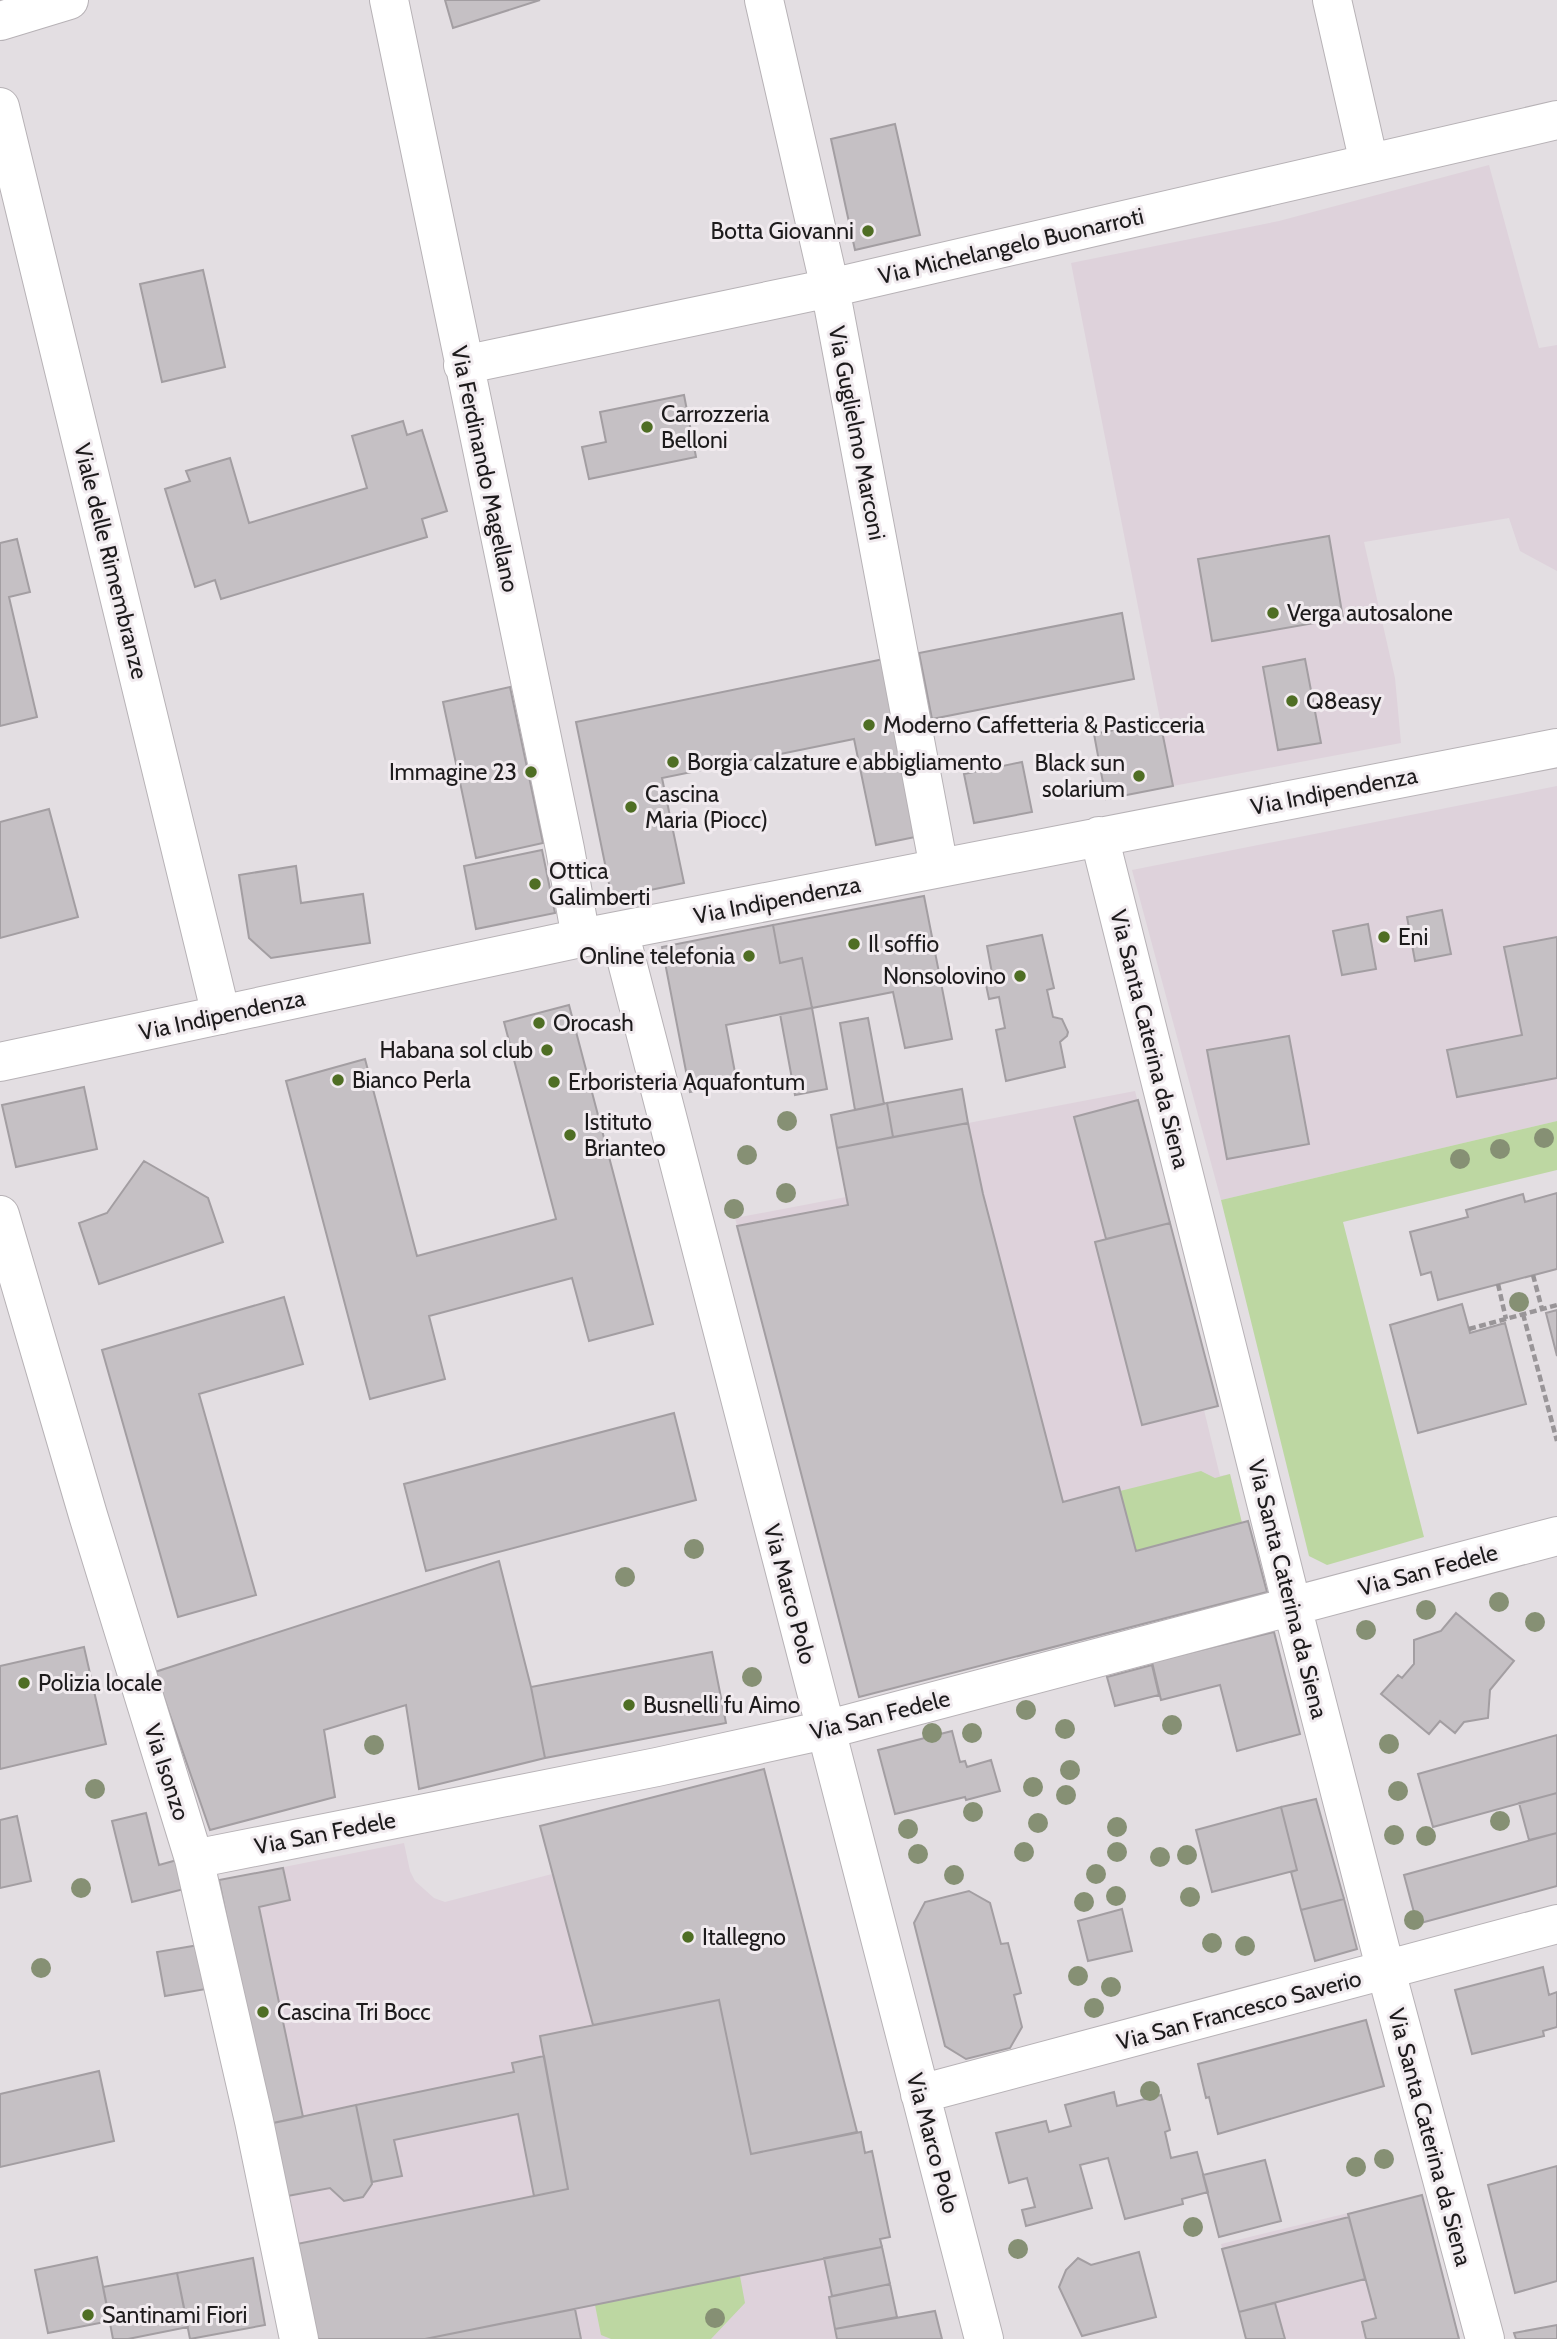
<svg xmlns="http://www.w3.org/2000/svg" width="1557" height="2339" viewBox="0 0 1557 2339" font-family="Cabin,sans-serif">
	<rect width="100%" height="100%" fill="#e3dee2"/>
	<path fill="#ded2db" d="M1489,165L1539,348L1557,345V571L1520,551L1509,518L1364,542L1395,678L1401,743L1173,786L1071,263L1279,221Z
		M1557,786V1121L1221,1200L1132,870Z
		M1135,1091L1218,1406L1204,1410L1220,1476L1230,1474L1242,1523L1248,1521L1267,1592L859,1697L735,1218L846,1197L837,1148Z
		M764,1769L857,2132H861L865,2152L872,2151L890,2237L880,2240L897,2317L935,2311L942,2339H311L219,1880L404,1843L410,1871L415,1881L434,1898L445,1902L552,1874L540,1826Z
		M1422,2195L1459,2339H1246L1221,2244Z"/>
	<path fill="#bdd7a2" d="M1557,1121V1170L1343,1222L1424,1537L1327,1565L1309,1556L1221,1200Z
		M1201,1471L1215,1478L1230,1474L1242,1523L1136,1551L1120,1491Z
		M740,2276L745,2303L711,2339H611L601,2335L595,2305Z"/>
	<path fill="#c5c0c4" stroke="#a39ea2" stroke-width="2" d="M445,0H540L453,28Z
		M895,124L920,235L855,250L831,139Z
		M203,270L225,367L162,382L140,284Z
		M684,395L696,457L589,479L582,447L606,442L600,412Z
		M403,421L407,435L422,430L447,511L422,519L427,537L221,599L215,580L195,587L165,489L190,481L186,471L230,458L249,523L367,488L352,436Z
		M1329,536L1343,618L1212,641L1198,559Z
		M17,539L30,592L9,597L37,717L0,726V543Z
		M1122,613L1134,679L932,719L919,653Z
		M884,659L920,836L876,845L854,739L662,778L684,883L612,898L576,722Z
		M1305,659L1321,743L1278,750L1263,667Z
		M510,687L543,843L476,858L443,702Z
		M1160,721L1173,786L1106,799L1094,734Z
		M1022,762L1032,812L974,823L964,774Z
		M49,809L78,917L0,938V822Z
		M542,850L555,913L476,929L464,866Z
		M296,866L301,903L363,894L370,943L271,958L249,938L239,875Z
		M924,896L952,1039L905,1048L893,992L812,1008L802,958L780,963L773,925Z
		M1442,910L1451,954L1415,961L1407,917Z
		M1368,924L1376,969L1342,975L1333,931Z
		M773,925L780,963L802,958L812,1008L726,1025L737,1083L690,1092L662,947Z
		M1042,935L1054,988L1047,990L1053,1017L1062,1019L1068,1032L1067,1036L1060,1042L1065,1067L1006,1081L996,1030L1005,1028L999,997L989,999L984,975L992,973L987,946Z
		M1557,937V1078L1457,1097L1447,1050L1522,1035L1504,947Z
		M569,1005L653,1324L589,1341L572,1278L429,1316L445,1379L370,1399L286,1081L365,1059L417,1256L556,1219L504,1022Z
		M812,1008L827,1089L795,1095L780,1014Z
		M868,1018L884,1104L855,1110L840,1023Z
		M1289,1036L1309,1144L1227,1159L1207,1050Z
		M84,1087L97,1149L16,1167L2,1105Z
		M962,1089L968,1123L893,1137L887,1103Z
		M1138,1100L1170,1223L1106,1239L1074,1117Z
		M887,1103L893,1137L837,1148L831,1115Z
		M968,1123L983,1194L1063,1502L1119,1487L1136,1551L1248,1521L1267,1592L859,1697L737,1226L848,1205L837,1148Z
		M144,1161L208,1198L223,1242L99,1284L79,1223L107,1213Z
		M1557,1193V1269L1438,1300L1431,1272L1421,1275L1410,1232L1468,1217L1466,1210L1523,1194L1525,1202Z
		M1170,1223L1218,1406L1142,1425L1095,1242Z
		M284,1297L303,1364L199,1394L256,1595L178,1617L102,1350Z
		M1462,1304L1470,1333L1505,1323L1526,1404L1418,1433L1390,1325Z
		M1557,1310V1356L1546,1313Z
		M674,1413L696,1500L426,1571L404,1484Z
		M499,1561L531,1687L545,1758L419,1789L406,1705L324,1730L335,1797L210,1830L155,1672Z
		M1456,1613L1514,1661L1490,1690L1488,1718L1464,1722L1455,1733L1440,1721L1429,1734L1381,1694L1398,1675L1402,1678L1414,1664V1640L1441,1631Z
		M1274,1632L1300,1734L1237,1751L1220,1685L1161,1700L1152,1662Z
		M84,1647L106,1744L0,1769V1666Z
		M712,1652L726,1723L545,1758L531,1687Z
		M1152,1665L1159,1695L1115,1706L1107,1677Z
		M952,1731L960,1762L965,1761L967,1767L991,1760L1000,1791L966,1800L965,1797L895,1814L878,1750Z
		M1557,1735V1793L1433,1827L1418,1774Z
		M764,1769L857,2132L751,2154L719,2000L593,2025L540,1826Z
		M1557,1793V1833L1529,1840L1519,1803Z
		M1316,1799L1344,1899L1301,1910L1291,1872L1297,1870L1281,1807Z
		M1281,1807L1297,1870L1212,1892L1196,1830Z
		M146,1813L159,1865L177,1860L184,1889L132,1902L112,1821Z
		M17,1816L31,1881L0,1888V1820Z
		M1557,1833V1886L1417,1924L1404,1875Z
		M283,1868L290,1900L259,1907L303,2117L268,2124L219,1880Z
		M969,1891L990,1903L1001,1944L1008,1943L1021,1993L1014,1995L1022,2027L1010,2048L966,2059L945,2046L914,1923L925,1902Z
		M1344,1899L1357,1949L1315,1961L1301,1910Z
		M1122,1909L1132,1951L1088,1961L1078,1921Z
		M199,1945L206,1989L165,1996L157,1952Z
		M1543,1967L1549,1995L1557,1992V2027L1543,2031L1544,2036L1472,2054L1455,1990Z
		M719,2000L751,2154L861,2132L865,2153L872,2151L890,2237L880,2239L882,2247L425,2339H311L292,2245L568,2189L540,2036Z
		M1366,2020L1384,2086L1218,2134L1209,2097L1206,2098L1198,2064Z
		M544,2056L568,2189L534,2196L518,2114L394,2140L402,2176L372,2182L356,2105L514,2072L512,2063Z
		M99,2071L114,2141L0,2167V2094Z
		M1114,2092L1117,2106L1161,2095L1170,2130L1165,2132L1171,2158L1197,2152L1208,2192L1182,2199L1183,2204L1125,2219L1108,2158L1080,2165L1092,2208L1026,2226L1022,2210L1035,2207L1027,2178L1009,2183L996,2133L1046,2121L1049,2132L1071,2126L1065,2105Z
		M356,2105L372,2184L363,2197L344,2201L330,2188L282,2197L268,2124Z
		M1265,2160L1281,2221L1219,2237L1203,2175Z
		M1557,2166V2281L1515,2293L1488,2185Z
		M1422,2195L1459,2339H1366L1362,2322L1376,2318L1348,2214Z
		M1349,2217L1365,2279L1239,2312L1222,2249Z
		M882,2247L890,2284L832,2296L824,2258Z
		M1139,2252L1156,2317L1082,2336L1059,2287L1066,2270L1078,2258L1091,2265Z
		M97,2257L110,2321L48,2333L35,2270Z
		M253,2258L265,2325L190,2339L177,2273Z
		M177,2273L188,2327L128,2339H113L103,2287Z
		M890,2284L897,2317L835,2329L829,2297Z
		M1275,2303L1285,2339H1246L1239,2312Z
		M575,2309L581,2339H425Z
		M935,2311L942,2339H837L835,2329Z
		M1557,2325V2339H1516L1514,2333Z"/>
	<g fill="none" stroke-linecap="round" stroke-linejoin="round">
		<g stroke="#b7b2b6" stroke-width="40">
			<path id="minor" d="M389,0L565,849L581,938
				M764,0L830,288L939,868
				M1332,0L1369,163
				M0,21L69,0
				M0,107L221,1015
				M463,365L830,288L1557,120
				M1099,836L1292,1606L1386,1971L1485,2339
				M619,931L984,2339
				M0,1062L581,938L1557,748
				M0,1215L88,1515L194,1859L254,2121L299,2339
				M194,1859L657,1767L825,1730L1557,1536
				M920,2094L1557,1924"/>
		</g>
		<path stroke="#999598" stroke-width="4.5" stroke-dasharray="7 3.5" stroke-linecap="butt" d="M1533,1275L1542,1309
			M1498,1284L1506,1319
			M1523,1314L1557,1441
			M1469,1329L1557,1305"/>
		<use href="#minor" stroke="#fff" stroke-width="38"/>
	</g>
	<g fill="#869074">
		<circle cx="787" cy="1121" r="10"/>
		<circle cx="1544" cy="1138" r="10"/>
		<circle cx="1500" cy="1149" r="10"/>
		<circle cx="747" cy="1155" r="10"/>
		<circle cx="1460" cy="1159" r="10"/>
		<circle cx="786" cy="1193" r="10"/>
		<circle cx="734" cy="1209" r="10"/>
		<circle cx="1519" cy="1302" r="10"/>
		<circle cx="694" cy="1549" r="10"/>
		<circle cx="625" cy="1577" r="10"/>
		<circle cx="1499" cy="1602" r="10"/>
		<circle cx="1426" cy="1610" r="10"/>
		<circle cx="1535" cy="1622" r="10"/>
		<circle cx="1366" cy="1630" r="10"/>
		<circle cx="752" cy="1677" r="10"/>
		<circle cx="1026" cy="1710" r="10"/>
		<circle cx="1172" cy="1725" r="10"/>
		<circle cx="1065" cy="1729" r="10"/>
		<circle cx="932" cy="1733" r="10"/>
		<circle cx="972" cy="1733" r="10"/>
		<circle cx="1389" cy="1744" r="10"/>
		<circle cx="374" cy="1745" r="10"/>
		<circle cx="1070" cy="1770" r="10"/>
		<circle cx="1033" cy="1787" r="10"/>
		<circle cx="95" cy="1789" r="10"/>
		<circle cx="1398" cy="1791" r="10"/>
		<circle cx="1066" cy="1795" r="10"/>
		<circle cx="973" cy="1812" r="10"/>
		<circle cx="1500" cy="1821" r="10"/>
		<circle cx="1038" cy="1823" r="10"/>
		<circle cx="1117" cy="1827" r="10"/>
		<circle cx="908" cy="1829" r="10"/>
		<circle cx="1394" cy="1835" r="10"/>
		<circle cx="1426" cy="1836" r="10"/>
		<circle cx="1024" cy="1852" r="10"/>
		<circle cx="1117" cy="1852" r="10"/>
		<circle cx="918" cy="1854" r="10"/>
		<circle cx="1187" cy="1855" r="10"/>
		<circle cx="1160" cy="1857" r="10"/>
		<circle cx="1096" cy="1874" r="10"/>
		<circle cx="954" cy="1875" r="10"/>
		<circle cx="81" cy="1888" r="10"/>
		<circle cx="1116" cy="1896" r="10"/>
		<circle cx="1190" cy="1897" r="10"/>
		<circle cx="1084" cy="1902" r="10"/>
		<circle cx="1414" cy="1920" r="10"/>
		<circle cx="1212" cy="1943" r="10"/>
		<circle cx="1245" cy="1946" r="10"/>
		<circle cx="41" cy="1968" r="10"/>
		<circle cx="1078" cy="1976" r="10"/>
		<circle cx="1111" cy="1987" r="10"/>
		<circle cx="1094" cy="2008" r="10"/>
		<circle cx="1150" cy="2091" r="10"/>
		<circle cx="1384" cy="2159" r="10"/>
		<circle cx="1356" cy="2167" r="10"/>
		<circle cx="1193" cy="2227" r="10"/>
		<circle cx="1018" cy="2249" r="10"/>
		<circle cx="715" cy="2318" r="10"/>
	</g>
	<g fill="#4f6e24" stroke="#f1ebef" stroke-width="2.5">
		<circle cx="868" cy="231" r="7"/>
		<circle cx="647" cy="427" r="7"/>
		<circle cx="1273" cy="613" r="7"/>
		<circle cx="1292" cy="701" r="7"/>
		<circle cx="869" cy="725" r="7"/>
		<circle cx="673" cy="762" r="7"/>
		<circle cx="531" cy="772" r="7"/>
		<circle cx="1139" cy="776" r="7"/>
		<circle cx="631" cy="807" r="7"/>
		<circle cx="535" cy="884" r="7"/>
		<circle cx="1384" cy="937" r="7"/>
		<circle cx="854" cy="944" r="7"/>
		<circle cx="749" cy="956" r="7"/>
		<circle cx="1020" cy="976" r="7"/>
		<circle cx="539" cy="1023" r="7"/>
		<circle cx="547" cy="1050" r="7"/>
		<circle cx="338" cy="1080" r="7"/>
		<circle cx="554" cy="1082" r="7"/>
		<circle cx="570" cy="1135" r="7"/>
		<circle cx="24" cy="1683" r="7"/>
		<circle cx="629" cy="1705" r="7"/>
		<circle cx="688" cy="1937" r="7"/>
		<circle cx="263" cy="2012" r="7"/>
		<circle cx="88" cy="2315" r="7"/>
	</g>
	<g text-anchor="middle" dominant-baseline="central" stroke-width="6" stroke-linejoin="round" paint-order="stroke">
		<g font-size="23" fill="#1d1b1c" stroke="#f1ebef" text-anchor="start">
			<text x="854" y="231" text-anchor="end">Botta Giovanni</text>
			<text x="661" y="414">Carrozzeria<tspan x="661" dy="26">Belloni</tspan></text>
			<text x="1287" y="613">Verga autosalone</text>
			<text x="1306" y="701">Q8easy</text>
			<text x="883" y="725">Moderno Caffetteria &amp; Pasticceria</text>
			<text x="687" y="762">Borgia calzature e abbigliamento</text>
			<text x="1125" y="763" text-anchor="end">Black sun<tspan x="1125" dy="26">solarium</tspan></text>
			<text x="517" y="772" text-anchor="end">Immagine 23</text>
			<text x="645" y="794">Cascina<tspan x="645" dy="26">Maria (Piocc)</tspan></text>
			<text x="549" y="871">Ottica<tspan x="549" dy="26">Galimberti</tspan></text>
			<text x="1398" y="937">Eni</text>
			<text x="868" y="944">Il soffio</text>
			<text x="735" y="956" text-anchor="end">Online telefonia</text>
			<text x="1006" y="976" text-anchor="end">Nonsolovino</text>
			<text x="553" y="1023">Orocash</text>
			<text x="533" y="1050" text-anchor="end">Habana sol club</text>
			<text x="352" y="1080">Bianco Perla</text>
			<text x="568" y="1082">Erboristeria Aquafontum</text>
			<text x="584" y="1122">Istituto<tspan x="584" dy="26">Brianteo</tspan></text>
			<text x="38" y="1683">Polizia locale</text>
			<text x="643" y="1705">Busnelli fu Aimo</text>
			<text x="702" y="1937">Itallegno</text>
			<text x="277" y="2012">Cascina Tri Bocc</text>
			<text x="102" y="2315">Santinami Fiori</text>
		</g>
		<g font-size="23" fill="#1d1b1c" stroke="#f1ebef">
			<text transform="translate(1011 246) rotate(-13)">Via Michelangelo Buonarroti</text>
			<text transform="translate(857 433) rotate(79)">Via Guglielmo Marconi</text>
			<text transform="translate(485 469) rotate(78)">Via Ferdinando Magellano</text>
			<text transform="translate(111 561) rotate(76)">Viale delle Rimembranze</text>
			<text transform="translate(1334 791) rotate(-11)">Via Indipendenza</text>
			<text transform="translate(777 900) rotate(-11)">Via Indipendenza</text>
			<text transform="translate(222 1015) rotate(-12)">Via Indipendenza</text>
			<text transform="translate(1150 1039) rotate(76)">Via Santa Caterina da Siena</text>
			<text transform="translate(1428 1570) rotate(-15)">Via San Fedele</text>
			<text transform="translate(1288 1589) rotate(76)">Via Santa Caterina da Siena</text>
			<text transform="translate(790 1594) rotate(75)">Via Marco Polo</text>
			<text transform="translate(880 1715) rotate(-14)">Via San Fedele</text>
			<text transform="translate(167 1772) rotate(72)">Via Isonzo</text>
			<text transform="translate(325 1833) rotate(-11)">Via San Fedele</text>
			<text transform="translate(1239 2010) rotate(-15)">Via San Francesco Saverio</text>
			<text transform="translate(1430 2137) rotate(75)">Via Santa Caterina da Siena</text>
			<text transform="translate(933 2143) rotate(75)">Via Marco Polo</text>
		</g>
	</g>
</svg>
